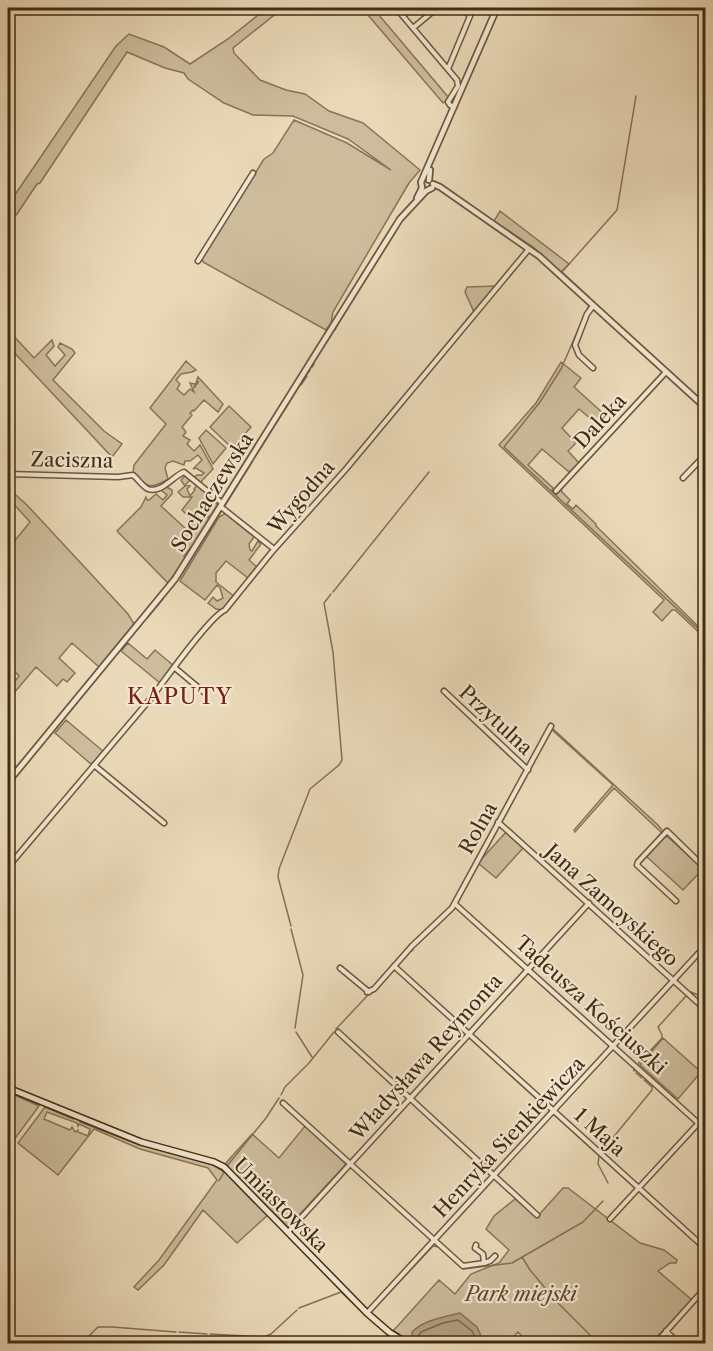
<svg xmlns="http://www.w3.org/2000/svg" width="713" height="1351" viewBox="0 0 713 1351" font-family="'Libre Caslon Text',serif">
	<rect width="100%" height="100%" fill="#ead9b8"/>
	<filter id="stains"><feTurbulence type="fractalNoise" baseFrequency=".00333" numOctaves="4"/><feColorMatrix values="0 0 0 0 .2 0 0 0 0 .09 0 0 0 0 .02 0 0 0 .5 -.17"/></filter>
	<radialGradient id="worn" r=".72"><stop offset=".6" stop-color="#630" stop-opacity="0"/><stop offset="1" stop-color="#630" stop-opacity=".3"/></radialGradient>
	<path fill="#cdbc9c" stroke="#887457" stroke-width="1.5" fill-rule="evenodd" d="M267,8H283L233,48L234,53L260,80L286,90L305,94L329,111L363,123L420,170L409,183L333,312L331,323L326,330L203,262L202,258L264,159L273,153L294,120L347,143L391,170L348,139L293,116L253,115L224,103L188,79L184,73L165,68L127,52L40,183L37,184L17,214L8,223V205L116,46L129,34L164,47L190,64L228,39Z
		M362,8H373L449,98L443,103Z
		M500,211L569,264L561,272L533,247L494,221Z
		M496,286L474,312L465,292L467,287Z
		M8,330L34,358L52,340L54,346L46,355L55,366L65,355L58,347L60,343L72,349L75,353L53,380L104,431L122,444L112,457L8,346Z
		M186,361L196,370L192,372L181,374L176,380L180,384L177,389L184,395L190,389L194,392L190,383L195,384L194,388L199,381L196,383L198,377L223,404L218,412L204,400L194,411L193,410L190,413L192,415L182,427L186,432L183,436L190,440L187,444L194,451L200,445L213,469L200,483L194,477L197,475H202L204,473L196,468L193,469L202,460L198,455L190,461H185L184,465L173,461L167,463L165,468L168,479C150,490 148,487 133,474L134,465L166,424L150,408Z
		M561,362L581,378L574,387L605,415L597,424L579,409L562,428L576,443L568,451L579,463L569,472L542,449L528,465L553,488L552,490L556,494L561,489L562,492L570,500L567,504L573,509L576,505L596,524V526L705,633V638L675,610H672L662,621L653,612L664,600L499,445L536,403Z
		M229,406L251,427L232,448L210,427Z
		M206,430L226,448L213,464L199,438Z
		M185,476L190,480L185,485L190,486L187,489L190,496L195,490L194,489L197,485L212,498H208L202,511L207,515L213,500L218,505L211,516L207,517L210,520L197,542H195L184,556L186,557L168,583L117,531L141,507L146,497L147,500H149L156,494L163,500L167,495L161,490L165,486L172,490V494L161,506L187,530L194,522L182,510L192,497H183L178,492L185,486L181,480Z
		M8,488L27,505L128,614L134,624L99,667L72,643L59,658L75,673L67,682L63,679L57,686L36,667L8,700V690L19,676L8,664V549L30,522L8,498Z
		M226,513L254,537L249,544L250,550L252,551L258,541L261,544L249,560L257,567L248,578L226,561L216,573V582L235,597L222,610L216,609L208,603L213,597L217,601L223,598L220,588L217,585L205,600L180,581L219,517Z
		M128,643L147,659L155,650L174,666L160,683L121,651Z
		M66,720L103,751L92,765L55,733Z
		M552,728L658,825L663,831L662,833L614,788L575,832L574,830L613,785L551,729Z
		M506,832L523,848L496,878L478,863Z
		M664,836L668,837L703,869L683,890L646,856Z
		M663,1038L701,1072L678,1099L640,1065Z
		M8,1092L39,1106L8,1148Z
		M45,1107L142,1144L213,1164L223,1169L269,1214L237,1243L203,1210L164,1265L138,1290L134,1287L159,1260L217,1180L208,1168L140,1149L94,1129L58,1175L18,1143ZM47,1112L77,1123L78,1126L79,1124L90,1129L88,1136L78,1132V1130L75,1132L72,1127L70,1130L44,1119Z
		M305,1126L346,1164L288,1227L225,1164L252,1134L279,1158Z
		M563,1188H568L640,1243L664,1250L677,1260L676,1263H670L658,1271L692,1300L651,1343H529L518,1332L507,1343L415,1344L393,1331L439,1280L455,1294L471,1274L499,1263L509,1250L486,1229L494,1216L515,1199L537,1217Z"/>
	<path fill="#b19e80" stroke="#857054" stroke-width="1.5" d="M460,1313L477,1327L481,1336L476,1343H421L412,1339V1332C424,1320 444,1317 460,1313Z"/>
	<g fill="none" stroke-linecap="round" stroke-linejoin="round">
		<path stroke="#7a6549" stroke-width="1.5" d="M422,1344L419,1335L421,1332L443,1323L458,1320L472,1331L474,1335L471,1344"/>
		<path stroke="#857054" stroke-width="1.5" d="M589,297L562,272L617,210L636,96
			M588,307L561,369L540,402L504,447L706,636
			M335,330L341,318
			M312,367L314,364
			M308,373L310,370
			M301,385L307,376
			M278,420L293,396
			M271,431L275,424
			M254,458L269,434
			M224,507L252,462
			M197,550L222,510
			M180,577L195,553
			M333,592L429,472
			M148,617L163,599
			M125,645L127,643
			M121,650L123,648
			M84,694L94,682
			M79,700L81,698
			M74,706L77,703
			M60,723L73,708
			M53,731L57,727
			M46,740L51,733
			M30,759L42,744
			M13,780L25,765
			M8,787L10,783
			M291,926L278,877L279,869L310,789L339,765L342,760L333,652L324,603L331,594
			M291,929L303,975L295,1028
			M411,951L413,950
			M380,979L387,971
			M691,992L698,995L706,988
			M336,1029L368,995
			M296,1032L312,1057
			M637,1065L662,1038V1035L658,1027L686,996
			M634,1069V1071
			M636,1073L642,1078
			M8,1091L39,1105
			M281,1095L285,1087L309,1063L334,1032
			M45,1107L73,1119
			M80,1122L140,1145L213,1165L224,1172L219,1181
			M602,1151L652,1090V1087L644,1080
			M599,1156L598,1164L608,1183
			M227,1166L266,1118L279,1098
			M522,1257L530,1270L556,1301L599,1344
			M299,1308L341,1292L366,1315
			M371,1312L433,1246L439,1247L463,1269L512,1263L583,1222L603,1201
			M112,1327L176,1332
			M179,1332L207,1334
			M210,1334L264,1337L271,1334L297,1310
			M81,1344L98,1327H111"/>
		<g stroke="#6c573c" stroke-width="7">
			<path id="minor" d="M396,8L457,80L458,86L448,102L450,105L454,107
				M413,28L437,8
				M448,69L470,16L462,8
				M198,261L253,173
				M702,314L706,318
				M593,368L579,355L575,345L587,314L593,306
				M700,403L706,398
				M8,474L118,477L133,475C138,479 142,486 148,489C161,494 173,476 184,472L222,503
				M683,478L706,454
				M556,491L666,372
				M221,507L274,549
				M175,668L205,693
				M444,691L528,770
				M94,765L164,823
				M498,822L706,1010
				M8,867C56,811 104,754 152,697C165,680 210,616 225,610L271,553L346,469L529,249
				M676,901L637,865L638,862L667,831L706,869
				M455,904L706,1130
				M394,966L706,1249
				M340,968L369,992
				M367,992L374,989L412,946L452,908L551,726
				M338,1032L537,1215
				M283,1103L463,1266L484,1263L483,1254L475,1248L476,1245
				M610,1219L706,1115
				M288,1232L589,903
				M484,1263L490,1261L495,1256
				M367,1313L706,945
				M666,1331L679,1344
				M655,1344L706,1287"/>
		</g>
		<g stroke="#6c573c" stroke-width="8">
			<path id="tertiary" d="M429,180L430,170
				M433,184L440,187L539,256L706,408
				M417,198L422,188L421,182L497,8
				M8,782L175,579L400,219L426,191L432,188"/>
		</g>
		<g stroke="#422c12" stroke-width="8">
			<path id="secondary" d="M8,1088L141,1142L214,1162L224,1167L367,1313L389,1332L408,1344"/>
		</g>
		<use href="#minor" stroke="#f1e6d1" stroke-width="4"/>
		<use href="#tertiary" stroke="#f1e6d1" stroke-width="4.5"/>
		<use href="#secondary" stroke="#f1e6d1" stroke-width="5"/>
	</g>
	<g text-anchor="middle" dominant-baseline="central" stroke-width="4.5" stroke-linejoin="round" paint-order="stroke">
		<g font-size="20" fill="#422c12" stroke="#f1e6d1">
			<text transform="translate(600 421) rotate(-47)">Daleka</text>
			<text transform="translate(72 460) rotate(1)">Zaciszna</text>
			<text transform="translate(212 492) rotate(-58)">Sochaczewska</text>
			<text transform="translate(301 497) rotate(-49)">Wygodna</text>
			<text transform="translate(496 720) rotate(43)">Przytulna</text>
			<text transform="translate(478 828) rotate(-61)">Rolna</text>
			<text transform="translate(612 905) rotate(42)">Jana Zamoyskiego</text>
			<text transform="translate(591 1005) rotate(42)">Tadeusza Kościuszki</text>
			<text transform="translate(426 1057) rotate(-48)">Władysława Reymonta</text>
			<text transform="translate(600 1132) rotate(42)">1 Maja</text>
			<text transform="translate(509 1137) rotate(-47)">Henryka Sienkiewicza</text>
			<text transform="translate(281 1205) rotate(45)">Umiastowska</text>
		</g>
		<g font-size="20" font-style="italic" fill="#5e492e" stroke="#f1e6d1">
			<text x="521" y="1294">Park miejski</text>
		</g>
		<g font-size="22" letter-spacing="1.5" fill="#7a1f14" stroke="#f1e6d1">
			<text x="180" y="696">KAPUTY</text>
		</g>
	</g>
	<rect width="713" height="1351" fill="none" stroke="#ead9b8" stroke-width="30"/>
	<rect x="9" y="9" width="695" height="1333" fill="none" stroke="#422c12" stroke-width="3"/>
	<rect x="15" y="15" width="683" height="1321" fill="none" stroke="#422c12" stroke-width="1.5"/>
	<rect width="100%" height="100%" filter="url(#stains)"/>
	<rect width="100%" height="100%" fill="url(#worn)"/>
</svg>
